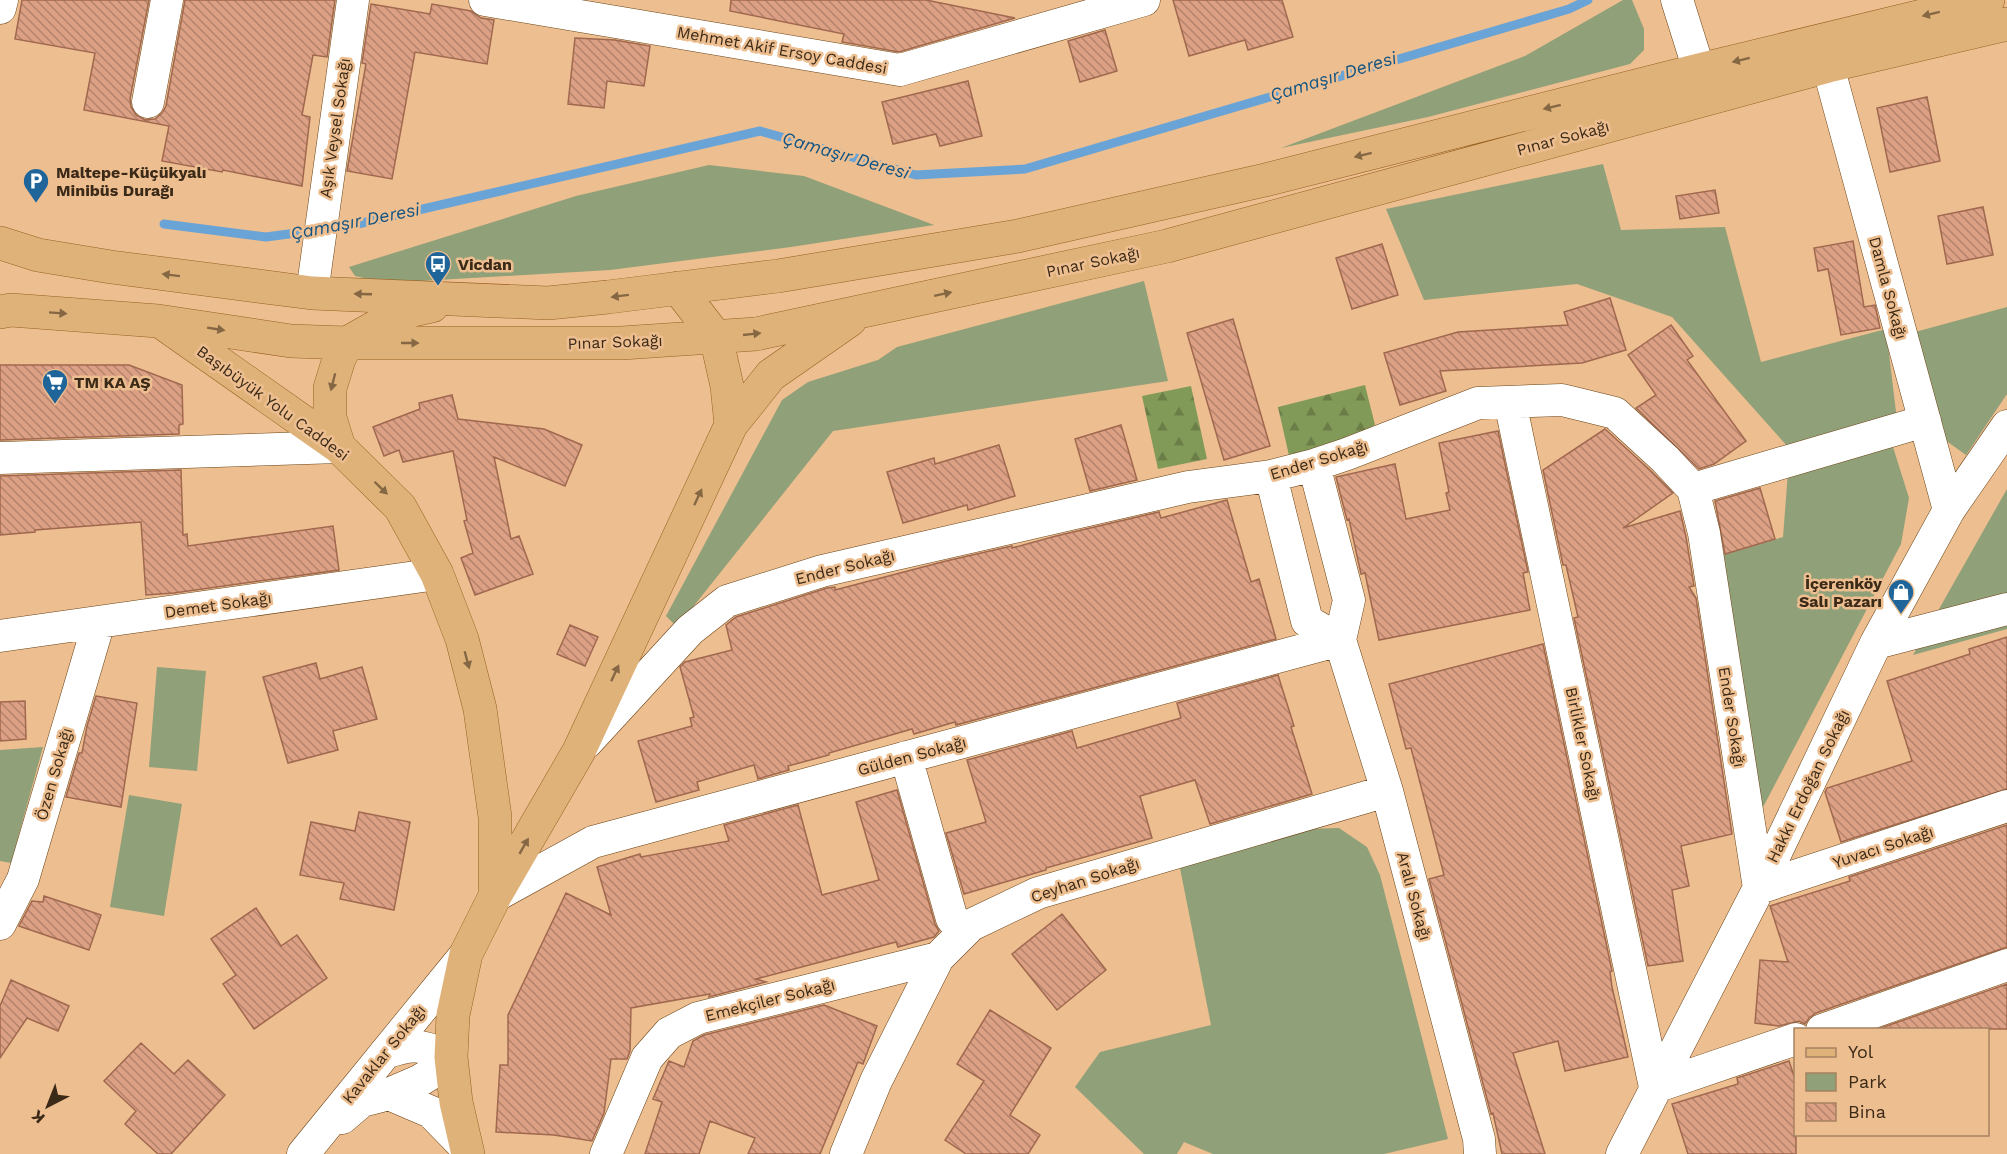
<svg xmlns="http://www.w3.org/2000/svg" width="2007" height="1154" viewBox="0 0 2007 1154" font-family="'Work Sans',sans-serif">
	<defs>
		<pattern id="forest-firs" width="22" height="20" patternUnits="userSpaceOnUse" patternTransform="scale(1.5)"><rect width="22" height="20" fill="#829a58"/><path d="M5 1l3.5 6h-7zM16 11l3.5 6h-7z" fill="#6c7e48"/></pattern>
		<pattern id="building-back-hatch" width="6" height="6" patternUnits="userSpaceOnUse" patternTransform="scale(1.5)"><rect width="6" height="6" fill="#dca085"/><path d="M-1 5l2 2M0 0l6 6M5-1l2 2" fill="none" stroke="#b4836c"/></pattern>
	</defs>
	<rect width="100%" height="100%" fill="#edbe90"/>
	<path fill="#90a078" d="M1623,0H1632L1644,29V50L1630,64L1428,117L1281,148L1525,56Z
		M1603,164L1621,230L1725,227L1761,362L1886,329L1897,420L1788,447L1672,317L1577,284L1424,300L1386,209Z
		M709,165L804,176L934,225L791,247L610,270L386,283L355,276L349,267L576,196Z
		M1144,281L1168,381L833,431L677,627L666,616L782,400L808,382L878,360L897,347Z
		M2007,307V394L1966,455L1945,440L1915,332Z
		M1893,447L1909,498L1901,544L1760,813L1715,557L1783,537L1788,472Z
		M2007,489V629L1913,655Z
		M157,667L206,671L197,771L149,767Z
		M43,747L11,863L0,861V750Z
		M129,795L182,804L164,916L110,907Z
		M1339,828L1367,847L1380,875L1448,1139L1384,1154H1213L1184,1142L1177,1154H1144L1075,1087L1100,1052L1211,1025L1180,868L1306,829Z"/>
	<path fill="url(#forest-firs)" d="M1365,385L1375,425L1321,451L1290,460L1278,407Z
		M1191,386L1207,459L1158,469L1142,396Z"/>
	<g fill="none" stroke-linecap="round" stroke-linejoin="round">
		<path stroke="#6aa4d6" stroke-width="9" d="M164,224L266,237L349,226L760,131L916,175L1025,169L1569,9L1588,0"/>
	</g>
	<path fill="url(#building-back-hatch)" stroke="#a0684f" stroke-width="1.5" d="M22,0H149L130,99L131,107L136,115L145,120L155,119L162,113L166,106L185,0H335L327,57L313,55L302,115L310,117L302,186L223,170L222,172L162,161L169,126L84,110L95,53L15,39Z
		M731,0H926L1015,18L899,52L842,42L844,34L730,11Z
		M1173,0H1282L1293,37L1248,50L1245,40L1189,56Z
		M371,4L430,14L432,4L471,11L481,18L494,20L487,64L415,52L392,179L347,171L366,64L362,63Z
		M1105,30L1117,71L1080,82L1068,41Z
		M575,38L615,40L650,46L644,86L607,81L604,108L568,104Z
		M968,81L982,136L940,146L936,134L893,144L882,102Z
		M1927,97L1940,161L1890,172L1877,108Z
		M1715,190L1719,213L1680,219L1676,196Z
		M1983,207L1993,255L1947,264L1938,216Z
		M1853,241L1864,307L1875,305L1880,328L1841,335L1828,269L1818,271L1814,248Z
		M1382,244L1398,295L1352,309L1336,258Z
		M1610,298L1626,350L1582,363L1440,371L1446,391L1400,405L1384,353L1458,332L1568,325L1564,312Z
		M1233,319L1270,446L1224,460L1187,333Z
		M1671,325L1693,356L1687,360L1746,441L1714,464L1699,469L1636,408L1656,395L1628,355Z
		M0,365H129L182,385L183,424L179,425V434L0,440Z
		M452,395L458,419L544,429L582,445L565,486L494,457L511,539L519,536L533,574L475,595L461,558L473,553L464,521L467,520L453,451L403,462L399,450L384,456L373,427L420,409L419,403Z
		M1121,425L1137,480L1090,491L1075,439Z
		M1605,429L1652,472L1673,493L1623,528L1680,511L1686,537L1694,586L1689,587L1696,598L1732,834L1681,846L1689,886L1672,890L1683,961L1648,966L1574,618L1578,617L1566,565H1563L1543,470Z
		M1498,431L1528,572L1523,573L1530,610L1379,640L1365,573L1361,574L1349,519L1347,520L1336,477L1395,464L1406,519L1450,510L1446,493L1449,492L1439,443Z
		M999,445L1015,496L968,510L967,505L903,523L887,472L934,458L935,464Z
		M181,470L183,535L187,534L188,546L333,526L339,570L174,593L146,595L141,522L35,530V532L0,535V476Z
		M1760,488L1775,539L1725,554L1715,501Z
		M1227,500L1251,582L1259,579L1276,639L956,725L955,722L914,734L912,729L829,753V755L788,766L789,770L758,779L754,765L697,782L699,790L656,802L638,741L692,726L690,718L694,717L680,667L685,662L732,650L726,625L736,617L827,588L835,587V590L946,561L1012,546V548L1056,536L1159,512L1161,518Z
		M570,625L598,637L585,666L557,654Z
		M2007,637V789L1841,842L1825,792L1827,788L1912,761L1887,681L1970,654L1969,649Z
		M1543,644L1612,971L1610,972L1612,987L1628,1057L1565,1071L1558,1041L1513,1053L1545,1154H1502L1493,1113L1491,1114L1429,879L1444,875L1411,748L1406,749L1389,684Z
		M316,663L320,679L362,667L377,719L333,731L338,750L288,763L263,677Z
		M1278,675L1294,726L1291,727L1312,794L1210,824L1195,780L1140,796L1152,838L1046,868V870L964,894L946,833L986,822L967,760L1072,731L1077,748L1181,718L1177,703Z
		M96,696L137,703L121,807L66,797L79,753H82L87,726Z
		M25,701L26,739L0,741V702Z
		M897,790L935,924L939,931L934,937L898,947L896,942L756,979L766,982L709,997L710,994L631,1008L630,1051L627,1059H611L604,1113L592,1141L554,1135L496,1132L500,1065H508V1015L566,893L611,915L597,867L640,854L641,857L729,841L724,825L798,805L822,895L879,880L856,802Z
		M359,812L410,822L394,910L340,899L344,883L300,875L311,822L355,831Z
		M2007,825V947L1816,1013L1809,1018L1805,1024L1799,1021L1779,1026L1755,1023L1760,960L1788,962L1770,906L1850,881L1849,877Z
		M44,896L101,915L89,950L19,926L32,901L43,902Z
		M256,908L281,946L297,935L327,978L254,1029L223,984L236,975L211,939Z
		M1062,914L1106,970L1057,1010L1012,954Z
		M11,980L69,1006L58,1031L27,1018L0,1058V1006Z
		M2007,984V1029H1878Z
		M824,1005L877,1026L863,1064L858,1062L820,1154H748L755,1138L710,1121L699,1154H645L662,1102L653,1099L669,1061L684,1067L693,1041L704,1035Z
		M990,1010L1051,1048L1010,1115L1040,1135L1028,1154H966L945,1140L984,1081L957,1064Z
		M141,1043L174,1074L188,1060L225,1095L171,1154H158L125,1124L136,1111L104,1081Z
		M1789,1061L1796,1082V1154H1688L1672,1104L1738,1084L1737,1078Z"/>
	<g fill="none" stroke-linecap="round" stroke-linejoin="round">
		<g stroke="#6b4315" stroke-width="33">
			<path id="minor" d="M485,0L900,70L1144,0
				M1677,0L1699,70
				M0,8L2,0
				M1828,66L1949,510
				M148,102L167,0
				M312,293L353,0
				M1510,402L1655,1087L1796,1039
				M0,458L339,447
				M1314,465L1349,600L1340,640L1387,791L1479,1139L1480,1154
				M1271,476L1307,621L1340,640
				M1693,489L1925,421
				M0,636L437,574
				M1876,643L2007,609
				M587,742L690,630L727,601L822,571L1188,487L1271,476L1314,465L1347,454L1478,403L1562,400L1615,413L1665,459L1693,489L1704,533L1759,888L2007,806
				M906,757L952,919L965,931
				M495,896L593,842L1340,640
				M0,924L23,879L99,622
				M1822,1030L2007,965
				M389,1094L431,1112L465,1147
				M342,1118L362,1101L389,1094L419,1081L440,1068L451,1057C421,1046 416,1042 385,1053
				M303,1154L466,954
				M606,1154L647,1058L669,1033L698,1018L938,958
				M846,1154L876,1081L938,958L971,925L1038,893L1387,791
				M1622,1154L1759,888L1876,643L1949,510L2007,426"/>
		</g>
		<g stroke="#98611e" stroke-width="34">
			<path id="major" d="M0,243L38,255L111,267L312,293L548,303L608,297L778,276L1018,236L1265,180L1699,70L1988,0
				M678,288L716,337L727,386L731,425
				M0,312L11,310L158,321L291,341L347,343H622L756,334L1167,246L1828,66L2007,24
				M164,324L339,447L400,507L437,574L462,639L480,709L495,817V895
				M339,447L330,418V388L339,359L347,343L400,313L432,306
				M468,1154L456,1102L451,1057L453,1015L466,954L495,896L579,751L731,425L771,375L850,320"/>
		</g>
		<use href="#minor" stroke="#fff" stroke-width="32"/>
		<use href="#major" stroke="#dfb27a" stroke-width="33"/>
	</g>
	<defs><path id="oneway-solid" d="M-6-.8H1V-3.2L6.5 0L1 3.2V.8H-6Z" transform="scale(1.5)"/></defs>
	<g fill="#856744">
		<use href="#oneway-solid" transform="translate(1931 14) rotate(166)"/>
		<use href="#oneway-solid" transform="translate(1741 60) rotate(166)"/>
		<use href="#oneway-solid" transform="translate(1552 107) rotate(166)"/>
		<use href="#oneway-solid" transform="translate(1363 155) rotate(166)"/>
		<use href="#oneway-solid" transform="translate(171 275) rotate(-173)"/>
		<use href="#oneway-solid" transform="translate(363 294) rotate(-178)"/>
		<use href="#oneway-solid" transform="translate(943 294) rotate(-12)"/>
		<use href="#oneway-solid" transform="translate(620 296) rotate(173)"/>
		<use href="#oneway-solid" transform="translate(58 313) rotate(4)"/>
		<use href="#oneway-solid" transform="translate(216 329) rotate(9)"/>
		<use href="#oneway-solid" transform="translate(752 334) rotate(-6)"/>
		<use href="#oneway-solid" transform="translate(410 343)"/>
		<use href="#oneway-solid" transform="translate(333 382) rotate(104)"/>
		<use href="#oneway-solid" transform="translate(381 488) rotate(44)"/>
		<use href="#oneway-solid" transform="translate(698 497) rotate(-65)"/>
		<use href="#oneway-solid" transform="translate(467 660) rotate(75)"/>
		<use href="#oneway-solid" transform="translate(615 673) rotate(-65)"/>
		<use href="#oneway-solid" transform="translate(524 846) rotate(-60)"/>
	</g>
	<defs>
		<g id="parking-pin" transform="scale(1.35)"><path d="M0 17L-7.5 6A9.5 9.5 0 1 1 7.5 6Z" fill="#1f659a" stroke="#edbe90"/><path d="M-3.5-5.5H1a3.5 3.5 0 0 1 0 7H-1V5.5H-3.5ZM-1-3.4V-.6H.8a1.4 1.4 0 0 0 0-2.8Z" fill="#fff"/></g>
		<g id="bus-pin" transform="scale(1.35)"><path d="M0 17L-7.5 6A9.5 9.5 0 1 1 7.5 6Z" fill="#1f659a" stroke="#edbe90"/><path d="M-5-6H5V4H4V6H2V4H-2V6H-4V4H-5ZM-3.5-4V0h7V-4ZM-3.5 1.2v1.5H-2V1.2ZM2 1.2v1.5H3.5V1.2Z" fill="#fff"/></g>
		<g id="supermarket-pin" transform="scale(1.35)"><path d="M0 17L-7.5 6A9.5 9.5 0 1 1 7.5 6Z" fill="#1f659a" stroke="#edbe90"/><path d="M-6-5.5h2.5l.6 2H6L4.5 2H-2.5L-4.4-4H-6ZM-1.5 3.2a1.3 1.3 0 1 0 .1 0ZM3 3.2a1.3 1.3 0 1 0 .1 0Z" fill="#fff"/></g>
		<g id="shop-pin" transform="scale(1.35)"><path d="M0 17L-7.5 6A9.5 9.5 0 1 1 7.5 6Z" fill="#1f659a" stroke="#edbe90"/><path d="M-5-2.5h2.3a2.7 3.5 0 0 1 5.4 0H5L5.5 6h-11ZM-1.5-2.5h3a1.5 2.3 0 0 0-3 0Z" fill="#fff"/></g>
	</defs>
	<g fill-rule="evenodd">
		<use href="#parking-pin" x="36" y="181"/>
		<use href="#bus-pin" x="438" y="264"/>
		<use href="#supermarket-pin" x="55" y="382"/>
		<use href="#shop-pin" x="1901" y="592"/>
	</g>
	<g text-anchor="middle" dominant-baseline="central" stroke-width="5" stroke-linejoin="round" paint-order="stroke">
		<g font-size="16" fill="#3c2a18" stroke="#edbe90">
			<text transform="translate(782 50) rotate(10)">Mehmet Akif Ersoy Caddesi</text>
			<text transform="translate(335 128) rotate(-82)">Aşık Veysel Sokağı</text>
			<text transform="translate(1563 138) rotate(-15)">Pınar Sokağı</text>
			<text transform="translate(1093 262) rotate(-12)">Pınar Sokağı</text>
			<text transform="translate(1888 288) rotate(75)">Damla Sokağı</text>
			<text transform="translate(615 342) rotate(-2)">Pınar Sokağı</text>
			<text transform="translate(273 403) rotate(36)">Başıbüyük Yolu Caddesi</text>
			<text transform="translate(1319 460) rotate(-17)">Ender Sokağı</text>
			<text transform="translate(845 567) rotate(-14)">Ender Sokağı</text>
			<text transform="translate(218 605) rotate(-8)">Demet Sokağı</text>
			<text transform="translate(1732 717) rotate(81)">Ender Sokağı</text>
			<text transform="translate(1583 744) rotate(78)">Birlikler Sokağı</text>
			<text transform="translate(912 756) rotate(-15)">Gülden Sokağı</text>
			<text transform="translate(54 774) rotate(-74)">Özen Sokağı</text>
			<text transform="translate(1808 786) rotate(-64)">Hakkı Erdoğan Sokağı</text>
			<text transform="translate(1883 847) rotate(-18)">Yuvacı Sokağı</text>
			<text transform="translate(1085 880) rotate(-18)">Ceyhan Sokağı</text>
			<text transform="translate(1414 896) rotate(75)">Aralı Sokağı</text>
			<text transform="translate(770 1000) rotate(-14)">Emekçiler Sokağı</text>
			<text transform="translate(384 1054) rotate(-51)">Kavaklar Sokağı</text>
		</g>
		<g font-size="16" font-weight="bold" fill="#3c2a18" stroke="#edbe90" text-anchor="start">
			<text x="56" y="172">Maltepe-Küçükyalı<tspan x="56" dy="18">Minibüs Durağı</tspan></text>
			<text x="458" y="264">Vicdan</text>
			<text x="74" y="382">TM KA AŞ</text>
			<text x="1882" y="583" text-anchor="end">İçerenköy<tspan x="1882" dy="18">Salı Pazarı</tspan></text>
		</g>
		<g font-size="18" font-style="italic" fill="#115483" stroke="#edbe90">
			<text transform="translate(1333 76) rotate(-17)">Çamaşır Deresi</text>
			<text transform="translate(846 155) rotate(16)">Çamaşır Deresi</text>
			<text transform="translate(355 221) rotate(-11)">Çamaşır Deresi</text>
		</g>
	</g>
	<rect x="1794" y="1028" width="195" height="108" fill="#edbe90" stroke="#a68360" stroke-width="1.5"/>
	<rect x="1806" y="1048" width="30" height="9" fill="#dfb27a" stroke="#a68360" stroke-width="1.5"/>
	<text x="1848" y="1058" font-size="18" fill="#3c2a18">Yol</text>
	<rect x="1806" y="1073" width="30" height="18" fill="#90a078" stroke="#a68360" stroke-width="1.5"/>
	<text x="1848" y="1088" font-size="18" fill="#3c2a18">Park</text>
	<rect x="1806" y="1103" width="30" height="18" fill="url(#building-back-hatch)" stroke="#a68360" stroke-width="1.5"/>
	<text x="1848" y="1118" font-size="18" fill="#3c2a18">Bina</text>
	<g transform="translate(48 1106) rotate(222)" stroke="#edbe90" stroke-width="4.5" paint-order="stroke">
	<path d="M0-4.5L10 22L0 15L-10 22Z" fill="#3c2a18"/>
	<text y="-9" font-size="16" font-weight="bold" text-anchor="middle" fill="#3c2a18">K</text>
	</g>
</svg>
